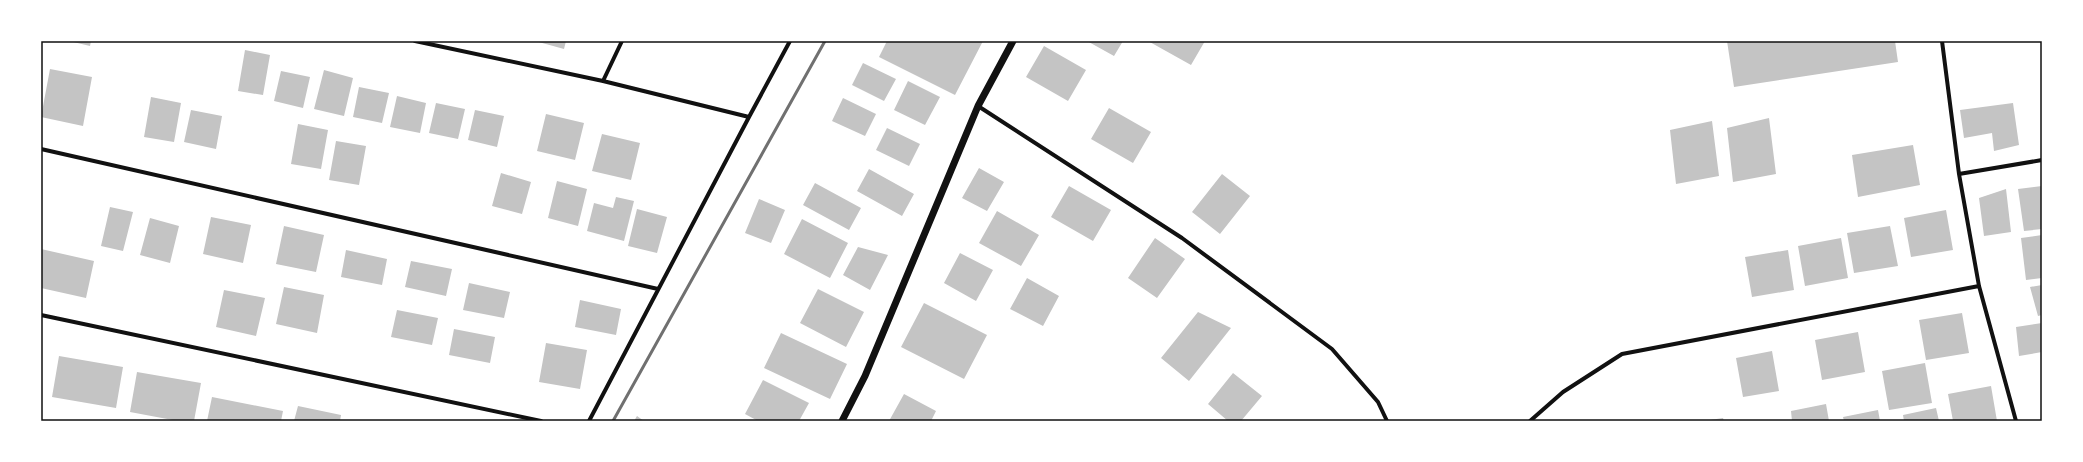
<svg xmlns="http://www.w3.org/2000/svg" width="2083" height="462" viewBox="0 0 2083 462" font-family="Literata,serif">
	<rect width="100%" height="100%" fill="#fff"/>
	<path fill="#c4c4c4" d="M69,41H91L90,46Z
		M535,41H566L564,49Z
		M887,41H983L955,95L879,57Z
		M1087,41H1123L1114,56Z
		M1148,41H1205L1191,65Z
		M1727,41H1895L1898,62L1734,87Z
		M1044,46L1086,70L1068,101L1026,77Z
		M245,50L270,55L263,95L238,91Z
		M863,63L896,79L884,101L852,85Z
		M50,69L92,77L83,126L41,117Z
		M324,70L353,78L344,116L314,109Z
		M281,71L310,77L303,108L274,101Z
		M908,81L940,97L925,125L894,110Z
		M359,87L389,93L382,123L353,117Z
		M397,96L426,103L420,133L390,127Z
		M151,97L181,103L174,142L144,137Z
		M843,98L876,114L865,136L832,121Z
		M436,103L465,109L458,139L429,133Z
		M2013,103L2019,145L1994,151L1992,133L1964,138L1960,110Z
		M1109,108L1151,132L1133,163L1091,139Z
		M191,110L222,116L216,149L184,142Z
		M475,110L504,116L497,147L468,140Z
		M546,114L584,123L575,160L537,151Z
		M1769,118L1776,174L1733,182L1727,128Z
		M1712,121L1719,176L1676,184L1670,130Z
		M298,124L328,130L321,169L291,164Z
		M887,128L920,144L909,166L876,150Z
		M602,134L640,143L631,180L592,171Z
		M336,141L366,146L359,185L329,180Z
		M1913,145L1920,185L1858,197L1852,155Z
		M979,168L1004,182L987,211L962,198Z
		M869,169L914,194L902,216L857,191Z
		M501,173L531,182L522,214L492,206Z
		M1222,174L1250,196L1220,234L1192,212Z
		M557,181L587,189L578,226L548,218Z
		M815,183L861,208L849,230L803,205Z
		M1069,186L1111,210L1093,241L1051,217Z
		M2042,186V229L2024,231L2018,189Z
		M2006,189L2011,232L1984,236L1979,198Z
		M616,197L634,201L624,241L587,231L594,203L613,208Z
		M759,199L785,210L771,243L745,233Z
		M110,207L133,212L123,251L101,246Z
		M637,209L667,217L657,253L628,246Z
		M1946,210L1953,250L1911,257L1904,218Z
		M997,211L1039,235L1021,266L979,243Z
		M211,217L251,225L243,263L203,254Z
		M150,218L179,226L170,263L140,255Z
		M802,219L848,243L830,278L784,254Z
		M284,226L324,235L316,272L276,264Z
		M1890,226L1898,266L1854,273L1847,233Z
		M2042,235V278L2026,280L2021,238Z
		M1155,238L1185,259L1157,298L1128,278Z
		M1841,238L1848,278L1805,286L1798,246Z
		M858,247L888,255L870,290L843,275Z
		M41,249L94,261L86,298L41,288Z
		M346,250L387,259L382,285L341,277Z
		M1788,250L1794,290L1752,297L1745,257Z
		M960,253L993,270L976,301L944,283Z
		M411,261L452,269L446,296L405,287Z
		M1027,278L1059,296L1043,326L1010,309Z
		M469,283L510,292L504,318L463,310Z
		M2042,285V315L2038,316L2030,287Z
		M284,287L324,295L317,333L276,324Z
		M818,289L864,312L846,347L800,323Z
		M224,290L265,298L256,336L216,327Z
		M580,300L621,309L616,335L575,327Z
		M924,303L987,335L964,379L901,347Z
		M397,310L438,318L432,345L391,337Z
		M1198,312L1231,328L1189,381L1161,358Z
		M1962,313L1969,353L1926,360L1919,320Z
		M2042,323V352L2019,356L2016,327Z
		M454,329L495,337L490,363L449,355Z
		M1858,332L1865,372L1822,380L1815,340Z
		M781,333L847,364L830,399L764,368Z
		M546,343L587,350L580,389L539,382Z
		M1772,351L1779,391L1743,397L1736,358Z
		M59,356L123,367L116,408L52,397Z
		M1925,363L1932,403L1889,410L1882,371Z
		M137,372L201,383L194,421H178L130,412Z
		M1233,373L1262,396L1241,421H1228L1208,404Z
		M763,380L809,403L799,421H758L745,414Z
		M1991,386L1997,421H1953L1948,394Z
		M904,394L936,411L931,421H889Z
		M212,397L283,411L281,421H207Z
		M1826,404L1829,421H1792L1791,411Z
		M298,406L341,415L340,421H294Z
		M1936,408L1939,421H1904L1903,415Z
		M1878,410L1880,421H1844L1843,417Z
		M637,416L644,421H634Z
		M1723,418L1724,421H1710V420Z"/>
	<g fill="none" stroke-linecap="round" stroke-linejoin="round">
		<path stroke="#111" stroke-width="4" d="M415,41L603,81L749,117L589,421
			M1942,41L1959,174L1979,286L2016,421
			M603,81L622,41
			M978,106L1182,238L1332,349L1378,402L1387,421
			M749,117L790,41
			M41,149L658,289
			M1959,174L2042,160
			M41,315L541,421
			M1530,421L1563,392L1622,354L1979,286"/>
		<path stroke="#111" stroke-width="7" d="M842,421L865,376L978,106L1013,41"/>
		<path stroke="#707070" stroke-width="3" d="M613,421L825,41"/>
	</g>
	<rect width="2083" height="462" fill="none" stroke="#ffffff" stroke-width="84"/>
	<rect x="42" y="42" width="1999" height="378" fill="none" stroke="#111" stroke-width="1.5"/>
</svg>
